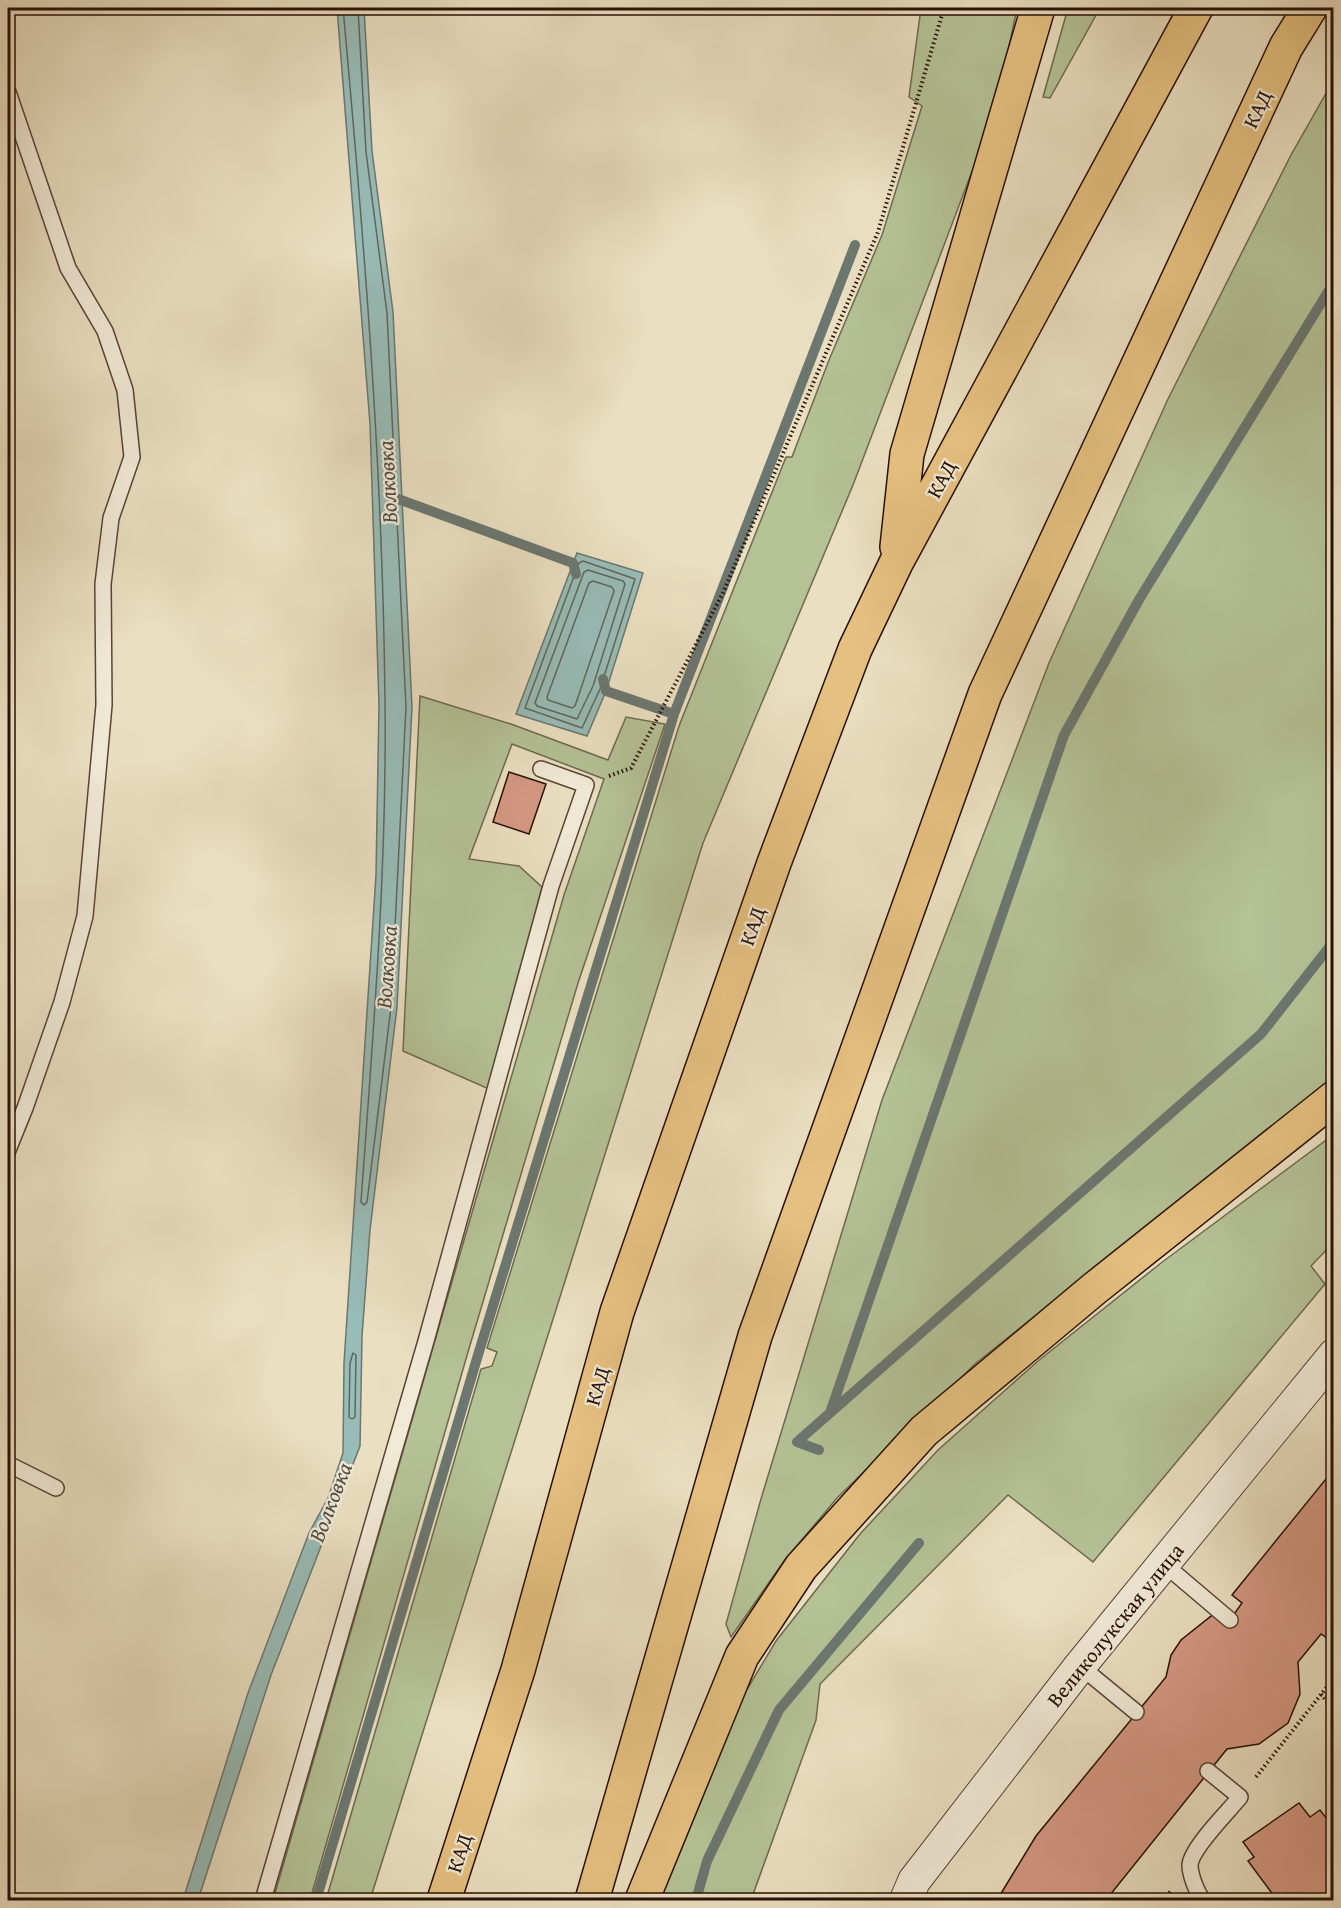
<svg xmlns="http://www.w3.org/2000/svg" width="1341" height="1908" viewBox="0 0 1341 1908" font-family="'Gentium Book Plus',serif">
	<rect width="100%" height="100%" fill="#eadfc1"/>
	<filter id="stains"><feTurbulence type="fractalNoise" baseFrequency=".00333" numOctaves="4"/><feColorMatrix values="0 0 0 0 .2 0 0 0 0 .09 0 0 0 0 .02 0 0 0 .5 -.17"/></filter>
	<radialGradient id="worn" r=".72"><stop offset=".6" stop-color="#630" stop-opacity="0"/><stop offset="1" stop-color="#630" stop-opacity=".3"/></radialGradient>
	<path fill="#b4c296" stroke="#6e694e" stroke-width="1.5" d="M921,8H1017L1005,66L982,145L853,485L703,843L370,1900H326L481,1369L492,1366L497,1352L487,1348L679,726L786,457H792L829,360L882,235L922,106L909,97Z
		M1068,8H1100L1050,98L1043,97Z
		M1333,81V1075L1317,1092L976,1363L837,1498L784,1561L731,1637L726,1624L761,1499L882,1100L1049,663L1168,399L1291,155Z
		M420,696L511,724L608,760L626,717L665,724L578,983L468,1352L310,1900H273L564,895L604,779L512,744L469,859L519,866L542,887L491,1090L403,1051Z
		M1333,1135V1243L1311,1266L1325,1284L1093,1562L1008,1495L820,1684L816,1720L751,1900H658L728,1721L776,1641L860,1534L938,1450L1038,1361L1161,1263Z"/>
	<path fill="#98bcb7" stroke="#6b7770" stroke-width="1.5" d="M337,8H364L372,151L393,312L412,707L397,1007L370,1230L362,1336L360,1446L271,1675L198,1900H183L248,1693L309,1533L328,1498L343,1453L344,1363L376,875L379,705L370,424Z
		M577,553L643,573L606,691L587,736L516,714Z"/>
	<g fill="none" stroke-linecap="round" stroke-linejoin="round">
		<path stroke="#60665e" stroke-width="1.5" d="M343,8C364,239 383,471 385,703C387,869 373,1036 361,1202L364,1205L367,1202L391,1007L406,707L387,313L366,152L358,8
			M583,561L635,579L600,689L582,728L525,708L579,563Z
			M588,570L623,581L625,584L593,686L577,719L537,706L535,703L584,572Z
			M593,581L612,587L614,591L575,706L572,708L548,700L547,697L589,583Z
			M353,1353L356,1355L355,1417L352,1419L349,1417L350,1363Z"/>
		<path stroke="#6b7770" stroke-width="10" d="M390,496L573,563L576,574
			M603,679L606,691L674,714
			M830,1413L1064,735L1140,598L1334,282
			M819,1450L797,1442L1261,1034L1334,941
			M316,1900L478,1355L674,714L855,245
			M696,1900L707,1861L779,1710L919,1543"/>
	</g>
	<path fill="#d49882" stroke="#281005" stroke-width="1.5" d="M509,772L546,784L529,834L493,822Z
		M1334,1469V1636L1330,1640L1321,1634L1298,1662L1300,1694L1288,1723L1259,1744L1227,1749L1106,1900H997L1036,1836L1166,1677L1171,1655L1181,1640L1215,1613L1230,1620L1242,1603L1232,1595Z
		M1299,1803L1310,1817L1320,1810L1334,1828V1900H1277L1248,1861L1254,1857L1243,1842Z"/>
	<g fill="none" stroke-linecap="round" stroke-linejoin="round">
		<g stroke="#584434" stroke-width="18">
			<path id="service" d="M8,92L68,268L105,331L125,390L132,457L111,518L103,584L104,705L85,916L62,1002L25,1108L8,1150
				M8,1464L56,1488
				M1164,1564L1230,1620
				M1080,1666L1136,1712
				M263,1900L426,1341L551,886L586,785L541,769
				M1203,1900C1197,1893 1190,1875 1190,1865C1191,1848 1229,1811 1240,1797L1208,1771"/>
		</g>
		<g stroke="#584434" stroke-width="34">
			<path id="minor" d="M906,1900L914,1881L1080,1666L1334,1355"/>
		</g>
		<g stroke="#281005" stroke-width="36">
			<path id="motorway" d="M897,547L907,454L1038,8
				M444,1900L518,1670L617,1312L774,863L855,649L896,563L1196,8
				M592,1900L755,1336L985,694L1286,47L1310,8
				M642,1900L742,1656L801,1567L924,1431L1094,1289L1334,1098"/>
		</g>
		<path stroke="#281005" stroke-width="4" stroke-dasharray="1.5 3" stroke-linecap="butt" d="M609,776L631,768L723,593L878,232L944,8
			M1321,1694L1334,1711
			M1256,1777L1334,1678
			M1164,1900L1171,1891"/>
		<use href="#service" stroke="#f1ead7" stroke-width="15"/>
		<use href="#minor" stroke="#f1ead7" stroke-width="32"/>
		<use href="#motorway" stroke="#e5c080" stroke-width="33"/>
	</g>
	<g text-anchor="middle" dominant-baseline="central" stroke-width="4.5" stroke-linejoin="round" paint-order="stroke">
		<g font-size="21" fill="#281005" stroke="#f1ead7">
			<text transform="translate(1257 109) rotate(-65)">КАД</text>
			<text transform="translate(941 479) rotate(-62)">КАД</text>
			<text transform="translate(752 926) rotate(-71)">КАД</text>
			<text transform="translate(597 1386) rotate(-74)">КАД</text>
			<text transform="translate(1115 1625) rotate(-51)">Великолукская улица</text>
			<text transform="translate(459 1853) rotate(-72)">КАД</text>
		</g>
		<g font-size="22" font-style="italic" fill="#4f4c43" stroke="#f1ead7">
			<text transform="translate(387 482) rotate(-93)">Волковка</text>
			<text transform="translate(386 967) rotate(-86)">Волковка</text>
			<text transform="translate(330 1502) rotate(-69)">Волковка</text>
		</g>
	</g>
	<rect width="1341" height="1908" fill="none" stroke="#eadfc1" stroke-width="30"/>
	<rect x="9" y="9" width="1323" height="1890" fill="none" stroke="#281005" stroke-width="3"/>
	<rect x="15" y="15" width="1311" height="1878" fill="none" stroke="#281005" stroke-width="1.5"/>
	<rect width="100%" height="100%" filter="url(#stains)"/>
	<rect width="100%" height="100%" fill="url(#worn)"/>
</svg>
